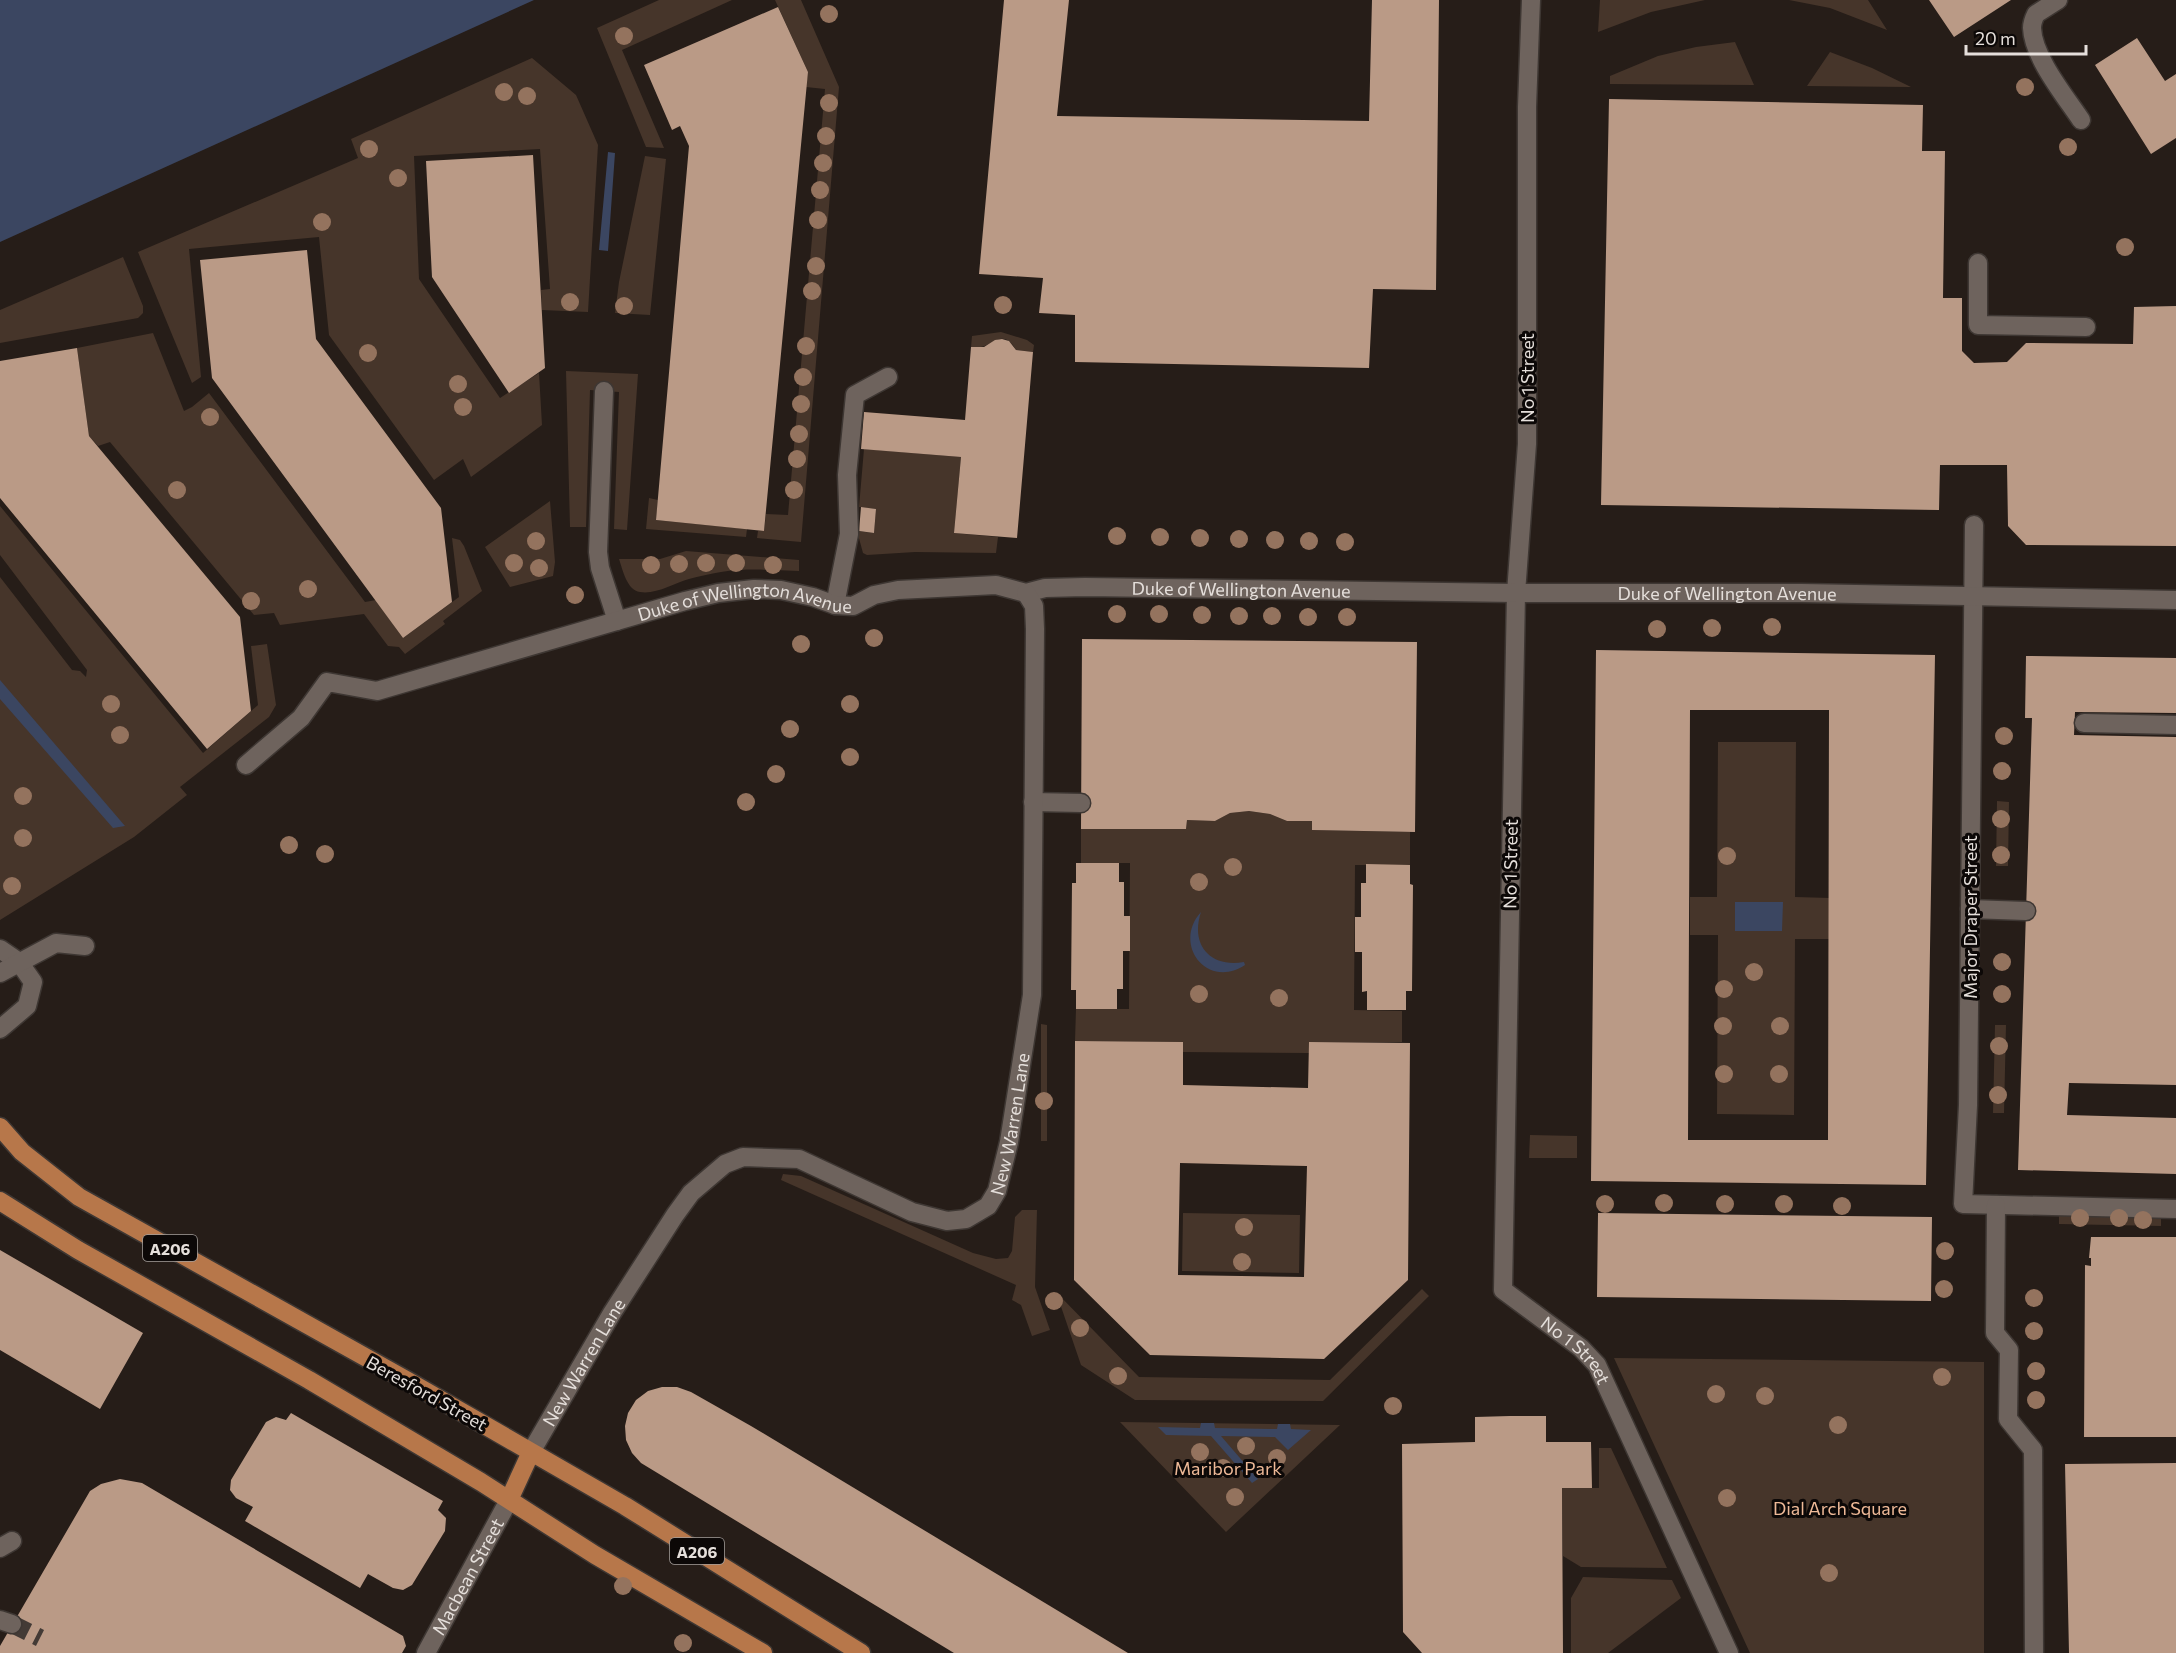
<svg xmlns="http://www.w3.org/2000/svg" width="2176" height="1653" viewBox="0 0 2176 1653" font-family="Commissioner,sans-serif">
	<rect width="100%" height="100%" fill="#261d18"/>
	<path fill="#46352a" d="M659,0H732L622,50L664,148L646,147L597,28Z
		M775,0H801L839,87L801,542L757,538L758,531H764L766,514L788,515L825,89L806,87L808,72Z
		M1600,0H1705L1651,12L1598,32Z
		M1789,0H1868L1887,30L1830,8Z
		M1735,42L1754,85L1610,84V76L1658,56L1696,47Z
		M1830,52L1872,68L1911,87L1807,86Z
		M532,58L576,95L598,145L588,312L542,310L541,290L550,289L540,149L414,156L419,279L500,398L539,373L542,425L471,477L463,459L434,480L329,335L319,237L189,249L201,377L192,383L138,252L358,158L351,139Z
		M645,156L666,159L650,315L615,313L619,282Z
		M123,257L143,306V313L138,318L0,343V310Z
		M1001,332L1027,340L1034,345L1033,352L1016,350C1003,328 994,345 981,347C978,348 974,347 971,347L972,336Z
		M153,333L184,411L192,407L209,393L365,602L376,600L403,638L459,597L452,538L460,540L464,546L482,591L443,621L445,624L405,654L399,647L388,646L364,614L280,625L274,613L254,615L110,442L98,446L89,436L77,348Z
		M566,371L638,374L627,530L614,529L619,392L590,390L586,527H570Z
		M864,449L961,457L954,533L998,537L996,553L915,552L867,555L863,553L857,531L874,533L876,509L859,507Z
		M649,498L658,500L656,520L747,529L746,537L646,529Z
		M550,501L555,562L553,576L510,587L485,547Z
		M0,506L203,753L258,705L251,646L267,644L276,705L269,717L180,787L187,795L134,837L0,920V577L72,670L80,671L86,677L87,670L0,555Z
		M686,551L799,560V571C773,570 746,568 721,572C710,574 699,576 689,579C675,583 655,595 640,592C627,590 623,571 619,559H660Z
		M1718,742H1796L1795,897L1830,898V939H1795L1794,1115L1717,1114L1718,935H1690V897H1717Z
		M1997,801L2009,802L2008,866H1996Z
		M1249,811L1270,814L1287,821H1312L1313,830L1410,832V865H1355L1354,1010L1402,1011V1042H1309V1053L1183,1052V1042L1075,1041L1076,1009H1129L1130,863H1081V829H1186L1187,820L1215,821L1230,813Z
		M1041,1024L1047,1025V1141H1041Z
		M1995,1025H2006L2004,1113H1993Z
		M1530,1135L1577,1136V1158H1529Z
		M783,1174L801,1176L973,1253L996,1259L1008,1258L1012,1251L1015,1217L1022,1210H1037L1035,1287L1050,1330L1032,1336L1021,1305L1012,1300L1016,1285L781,1180Z
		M2059,1211L2161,1213V1226L2059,1224Z
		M1183,1213L1300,1215L1299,1273L1182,1271Z
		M1422,1289L1429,1296L1323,1401L1135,1400L1081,1365L1056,1292L1139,1377L1330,1380Z
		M1614,1358L1984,1362V1653H1750Z
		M1120,1422L1340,1425L1226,1532Z
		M1599,1448H1611L1667,1568L1581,1567L1563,1556L1562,1488H1599Z
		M1583,1577L1672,1580L1681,1598L1608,1653H1571V1598Z"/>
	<path fill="#3b4661" d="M0,0H534L0,242Z
		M608,152L615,153L608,251L599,250Z
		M0,680L125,826L113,828L0,699Z
		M1735,902H1783L1782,931H1735Z
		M1201,912C1190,945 1210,968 1244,962L1245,965C1207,990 1172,944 1201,912Z
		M1201,1423H1214L1215,1428L1277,1429L1278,1424H1290L1291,1429L1311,1430L1288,1450L1275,1437L1221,1436L1258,1479L1252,1483L1211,1436L1166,1435L1158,1427L1200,1428Z"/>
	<path fill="#ba9a86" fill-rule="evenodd" d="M1004,0H1069L1057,116L1369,121L1372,0H1439L1436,290L1373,289L1369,368L1075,362V315L1039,313L1043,278L979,274Z
		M1929,0H2011L1954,37Z
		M778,7L808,72L764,531L656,520L689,146L680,126L672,130L644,65Z
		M2137,38L2165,81L2176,74V138L2151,154L2095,65Z
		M1609,99L1923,105L1922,151H1945L1943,298H1962V351L1974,363L2007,362L2026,343L2133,344L2134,307L2176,306V546L2026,545L2008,526L2007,465H1940L1939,510L1601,505Z
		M533,155L545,368L509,393L432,277L426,161Z
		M307,250L316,339L441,508L452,602L403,638L212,378L200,260Z
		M1002,339L1009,341L1016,350L1033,352L1017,538L954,533L961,457L861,449L864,412L965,420L971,347H984L995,340Z
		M77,348L89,436L240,617L251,711L207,749L0,498V361Z
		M861,507L876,509L874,533L859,531Z
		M1082,639L1417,642L1415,832L1312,830V821H1287L1270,814L1249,811L1230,813L1215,821L1187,820L1186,829H1081Z
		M1596,650L1935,655L1926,1185L1591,1181ZM1690,710H1829L1828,1140H1688Z
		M2026,656L2176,658V713L2075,712L2074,735L2176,737V1085L2069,1083L2067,1115L2176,1118V1174L2018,1170L2032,718H2025Z
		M1076,863H1119V882H1124V916H1130V951H1123V989H1117V1009H1076V990H1071L1072,883H1076Z
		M1366,864L1410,865V884L1413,885L1412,991H1406V1010H1367V991L1362,992V952H1355V917H1361V883H1366Z
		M1075,1041L1183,1042V1085L1308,1088L1309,1042L1410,1043L1408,1280L1324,1359L1150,1355L1074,1280ZM1180,1163L1307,1166L1304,1277L1178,1275Z
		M1598,1213L1932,1217L1931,1301L1597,1297Z
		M2091,1237H2176V1437H2084L2085,1265L2091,1266V1258H2089Z
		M0,1250L143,1333L100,1409L0,1350Z
		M662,1387H677L691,1392L751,1426L1128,1653H954L641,1463L632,1453L626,1440L625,1426L628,1413L636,1400L648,1391Z
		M291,1413L443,1501L438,1510L446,1518L445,1531L412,1585L403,1590L393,1588L368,1574L360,1588L245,1521L253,1507L236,1498L230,1490L231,1480L266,1422L276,1417L286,1420Z
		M1510,1416H1546V1442H1591L1592,1488H1562L1563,1653H1422L1403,1632L1402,1444L1475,1442V1417Z
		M2176,1463V1653H2069L2065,1464Z
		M120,1479L142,1483L403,1636L406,1646L402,1653H0V1646L90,1491L101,1484Z"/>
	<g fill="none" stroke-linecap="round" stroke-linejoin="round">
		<path stroke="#433a35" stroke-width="18" stroke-dasharray="18 9" stroke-linecap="butt" d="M12,1624L40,1638"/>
		<g stroke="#3e3733" stroke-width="21">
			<g id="minor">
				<path id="s1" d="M1531,0L1527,107V444L1516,593L1503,1290L1581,1348L1597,1365L1729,1653"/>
				<path d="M2058,0L2036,14C2034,18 2032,23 2032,28C2033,57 2065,96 2081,120"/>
				<path d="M1978,263V325L2086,327"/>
				<path d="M604,391L598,552L600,568L617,621"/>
				<path d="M1974,525L1968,1105L1963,1204L2176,1209"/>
				<path d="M835,605L849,534L847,475L855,395L888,377"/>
				<path d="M2084,723L2176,725"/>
				<path id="s2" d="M246,765L301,718L327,682L377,691L685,601L718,593L754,589L781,590L813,597L835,605L853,606L874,595L898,590L996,585L1026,593L1045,588L1085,587L1516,593H1802L2176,600"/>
				<path d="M1033,802L1081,803"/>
				<path d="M1970,909L2026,911"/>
				<path d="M0,949L19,962L33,982L27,1006L0,1029"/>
				<path d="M0,973L56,943L85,946"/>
				<path d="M1996,1205L1995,1333L2009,1350L2008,1419L2033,1450L2034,1653"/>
				<path id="s3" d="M531,1452L612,1313L675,1215L691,1193L725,1164L743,1157L799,1159L912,1212L947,1221L966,1219L988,1206L997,1191L1009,1142L1032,995L1035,629L1034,606L1026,593"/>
				<path d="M0,1548L12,1541"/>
				<path d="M0,1620L12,1624"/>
				<path id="s4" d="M426,1653L509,1500"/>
			</g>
		</g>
		<g stroke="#3e3733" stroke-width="21">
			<path id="major" d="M0,1127L22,1152L79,1197L408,1381L625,1506L861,1653
				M0,1201L78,1250L309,1380L481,1482L595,1555L763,1653
				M509,1500L531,1452"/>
		</g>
		<use href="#minor" stroke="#6e635d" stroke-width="18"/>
		<use href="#major" stroke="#b7774a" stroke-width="18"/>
	</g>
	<g fill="#94735e">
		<circle cx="829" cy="14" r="9"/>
		<circle cx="624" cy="36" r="9"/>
		<circle cx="2025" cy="87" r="9"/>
		<circle cx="504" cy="92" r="9"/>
		<circle cx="527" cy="96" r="9"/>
		<circle cx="829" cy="103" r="9"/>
		<circle cx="826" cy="136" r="9"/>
		<circle cx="2068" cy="147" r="9"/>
		<circle cx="369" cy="149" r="9"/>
		<circle cx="823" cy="163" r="9"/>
		<circle cx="398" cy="178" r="9"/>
		<circle cx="820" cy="190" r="9"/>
		<circle cx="818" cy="220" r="9"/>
		<circle cx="322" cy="222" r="9"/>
		<circle cx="2125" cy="247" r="9"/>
		<circle cx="816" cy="266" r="9"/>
		<circle cx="812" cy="291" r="9"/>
		<circle cx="570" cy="302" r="9"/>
		<circle cx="1003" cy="305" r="9"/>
		<circle cx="624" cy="306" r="9"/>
		<circle cx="806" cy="346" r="9"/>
		<circle cx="368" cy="353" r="9"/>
		<circle cx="803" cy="377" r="9"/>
		<circle cx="458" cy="384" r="9"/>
		<circle cx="801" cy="404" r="9"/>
		<circle cx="463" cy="407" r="9"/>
		<circle cx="210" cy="417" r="9"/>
		<circle cx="799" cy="434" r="9"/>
		<circle cx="797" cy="459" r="9"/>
		<circle cx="177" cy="490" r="9"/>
		<circle cx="794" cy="490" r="9"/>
		<circle cx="1117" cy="536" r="9"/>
		<circle cx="1160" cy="537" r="9"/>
		<circle cx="1200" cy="538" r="9"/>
		<circle cx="1239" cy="539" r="9"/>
		<circle cx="1275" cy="540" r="9"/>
		<circle cx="536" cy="541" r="9"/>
		<circle cx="1309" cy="541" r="9"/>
		<circle cx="1345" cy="542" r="9"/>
		<circle cx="514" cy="563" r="9"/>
		<circle cx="706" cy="563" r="9"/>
		<circle cx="736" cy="563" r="9"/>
		<circle cx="679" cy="564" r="9"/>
		<circle cx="651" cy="565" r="9"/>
		<circle cx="773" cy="565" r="9"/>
		<circle cx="539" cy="568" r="9"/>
		<circle cx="308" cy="589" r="9"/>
		<circle cx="575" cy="595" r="9"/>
		<circle cx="251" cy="601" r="9"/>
		<circle cx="1117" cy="614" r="9"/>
		<circle cx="1159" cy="614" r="9"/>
		<circle cx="1202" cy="615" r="9"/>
		<circle cx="1239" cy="616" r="9"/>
		<circle cx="1272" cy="616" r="9"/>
		<circle cx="1308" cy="617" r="9"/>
		<circle cx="1347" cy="617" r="9"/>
		<circle cx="1772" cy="627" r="9"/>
		<circle cx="1712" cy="628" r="9"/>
		<circle cx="1657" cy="629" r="9"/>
		<circle cx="874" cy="638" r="9"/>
		<circle cx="801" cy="644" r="9"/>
		<circle cx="111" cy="704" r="9"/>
		<circle cx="850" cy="704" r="9"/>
		<circle cx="790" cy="729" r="9"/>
		<circle cx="120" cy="735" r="9"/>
		<circle cx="2004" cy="736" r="9"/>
		<circle cx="850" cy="757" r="9"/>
		<circle cx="2002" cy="771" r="9"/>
		<circle cx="776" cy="774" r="9"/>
		<circle cx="23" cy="796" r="9"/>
		<circle cx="746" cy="802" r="9"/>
		<circle cx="2001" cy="819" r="9"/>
		<circle cx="23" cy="838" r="9"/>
		<circle cx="289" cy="845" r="9"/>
		<circle cx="325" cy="854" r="9"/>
		<circle cx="2001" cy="855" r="9"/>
		<circle cx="1727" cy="856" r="9"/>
		<circle cx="1233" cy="867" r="9"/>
		<circle cx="1199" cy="882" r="9"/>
		<circle cx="12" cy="886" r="9"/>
		<circle cx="2002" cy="962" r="9"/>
		<circle cx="1754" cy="972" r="9"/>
		<circle cx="1724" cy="989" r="9"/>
		<circle cx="1199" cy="994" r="9"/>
		<circle cx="2002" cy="994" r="9"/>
		<circle cx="1279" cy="998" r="9"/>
		<circle cx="1723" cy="1026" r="9"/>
		<circle cx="1780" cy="1026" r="9"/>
		<circle cx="1999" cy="1046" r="9"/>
		<circle cx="1724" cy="1074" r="9"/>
		<circle cx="1779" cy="1074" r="9"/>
		<circle cx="1998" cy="1095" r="9"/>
		<circle cx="1044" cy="1101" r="9"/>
		<circle cx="1664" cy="1203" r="9"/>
		<circle cx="1605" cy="1204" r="9"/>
		<circle cx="1725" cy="1204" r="9"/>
		<circle cx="1784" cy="1204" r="9"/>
		<circle cx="1842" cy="1206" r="9"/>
		<circle cx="2080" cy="1218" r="9"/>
		<circle cx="2119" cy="1218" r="9"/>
		<circle cx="2143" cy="1220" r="9"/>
		<circle cx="1244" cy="1227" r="9"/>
		<circle cx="1945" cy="1251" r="9"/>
		<circle cx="1242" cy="1262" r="9"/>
		<circle cx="1944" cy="1289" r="9"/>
		<circle cx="2034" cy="1298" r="9"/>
		<circle cx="1054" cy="1301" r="9"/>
		<circle cx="1080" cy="1328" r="9"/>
		<circle cx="2034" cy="1331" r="9"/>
		<circle cx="2036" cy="1371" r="9"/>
		<circle cx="1118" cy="1376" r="9"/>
		<circle cx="1942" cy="1377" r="9"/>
		<circle cx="1716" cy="1394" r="9"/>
		<circle cx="1765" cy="1396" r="9"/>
		<circle cx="2036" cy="1400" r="9"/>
		<circle cx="1393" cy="1406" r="9"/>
		<circle cx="1838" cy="1425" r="9"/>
		<circle cx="1246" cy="1446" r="9"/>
		<circle cx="1200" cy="1452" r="9"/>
		<circle cx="1277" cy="1458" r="9"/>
		<circle cx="1223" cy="1468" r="9"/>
		<circle cx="1235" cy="1497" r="9"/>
		<circle cx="1727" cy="1498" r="9"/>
		<circle cx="1829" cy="1573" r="9"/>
		<circle cx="623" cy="1586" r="9"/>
		<circle cx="683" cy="1643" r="9"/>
	</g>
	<g text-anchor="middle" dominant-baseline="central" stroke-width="6" stroke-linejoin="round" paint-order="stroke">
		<g fill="#0c0807" stroke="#a49e9b" stroke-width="1.5">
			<rect x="143" y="1235" width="54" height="26" rx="4.5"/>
			<rect x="670" y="1538" width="54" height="26" rx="4.5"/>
		</g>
		<g font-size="16" font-weight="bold" fill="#e5dfdb">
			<text x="170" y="1248">A206</text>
			<text x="697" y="1551">A206</text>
		</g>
		<g font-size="18" fill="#e5dfdb" stroke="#0c0807">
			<text transform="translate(1527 378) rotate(-90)">No 1 Street</text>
			<text stroke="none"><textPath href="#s2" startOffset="1053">Duke of Wellington Avenue</textPath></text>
			<text stroke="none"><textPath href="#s2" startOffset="1539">Duke of Wellington Avenue</textPath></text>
			<text stroke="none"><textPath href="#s2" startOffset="549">Duke of Wellington Avenue</textPath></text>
			<text transform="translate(1510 864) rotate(-89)">No 1 Street</text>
			<text transform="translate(1970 917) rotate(-90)">Major Draper Street</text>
			<text stroke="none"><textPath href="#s3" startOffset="716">New Warren Lane</textPath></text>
			<text stroke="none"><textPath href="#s1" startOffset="1386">No 1 Street</textPath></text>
			<text stroke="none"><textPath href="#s3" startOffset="104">New Warren Lane</textPath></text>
			<text transform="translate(427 1393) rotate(29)">Beresford Street</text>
			<text stroke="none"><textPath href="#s4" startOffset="87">Macbean Street</textPath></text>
		</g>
		<g font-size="18" fill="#eeb997" stroke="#0c0807">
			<text x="1228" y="1468">Maribor Park</text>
			<text x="1840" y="1508">Dial Arch Square</text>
		</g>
	</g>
	<path d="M1966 45v9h120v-9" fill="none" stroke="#e5dfdb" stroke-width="3"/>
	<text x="1975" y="45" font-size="18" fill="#e5dfdb" stroke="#0c0807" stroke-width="4.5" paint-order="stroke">20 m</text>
</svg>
